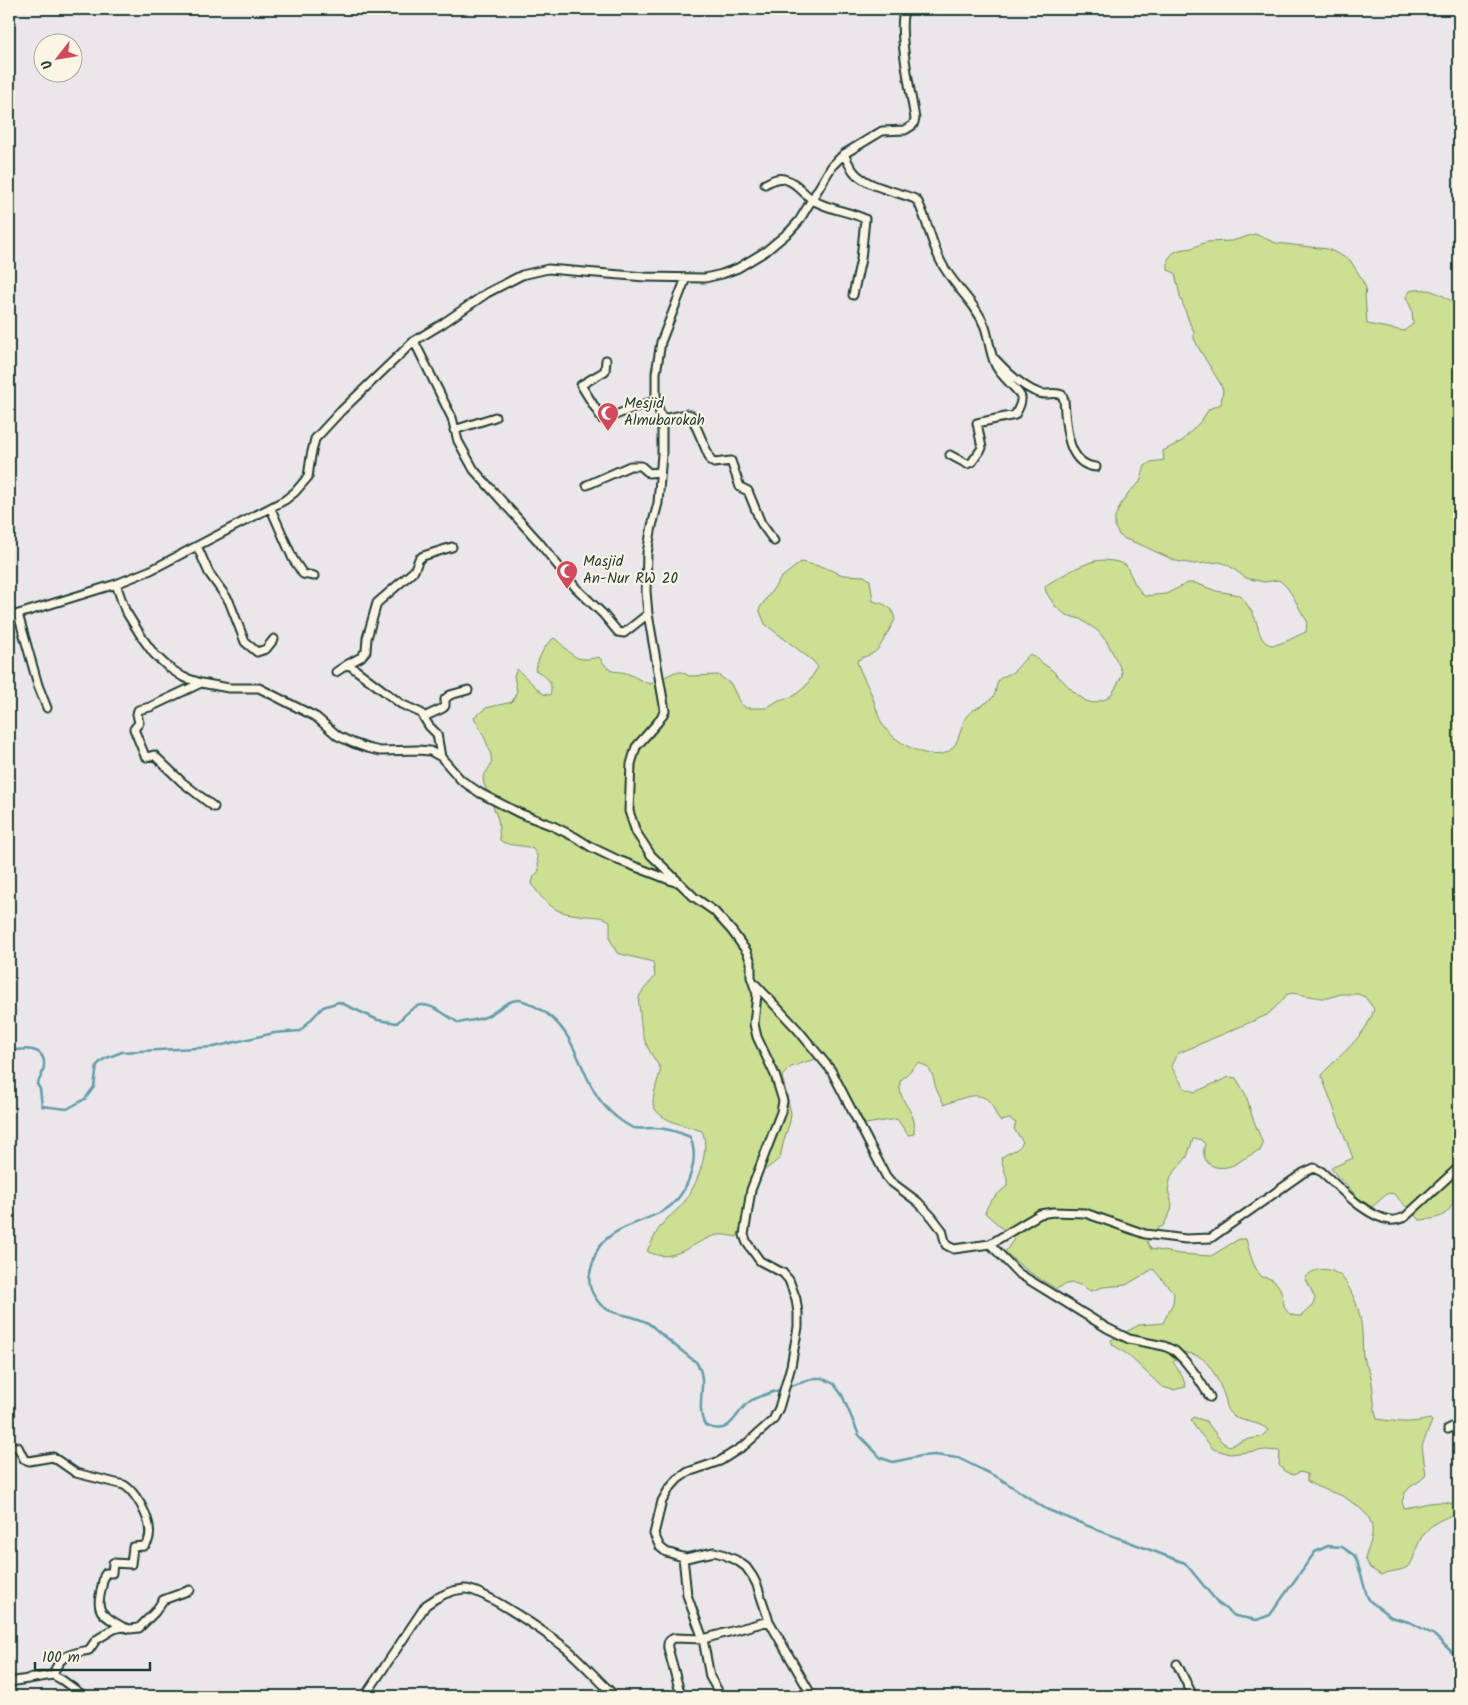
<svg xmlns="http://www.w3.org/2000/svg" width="1468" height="1705" viewBox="0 0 1468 1705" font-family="Kalam,sans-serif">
	<rect width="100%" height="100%" fill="#ebe6ea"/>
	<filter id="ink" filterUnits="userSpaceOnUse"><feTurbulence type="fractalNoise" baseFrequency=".02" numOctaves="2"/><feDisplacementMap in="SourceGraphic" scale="10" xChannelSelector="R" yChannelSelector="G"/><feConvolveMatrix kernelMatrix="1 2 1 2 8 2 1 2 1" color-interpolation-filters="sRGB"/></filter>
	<g filter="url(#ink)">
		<path fill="#cddf93" stroke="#768e64" d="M1255,234L1276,243L1328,249L1350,260L1360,276L1366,288L1365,295L1367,324L1404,331L1413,324L1412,310L1406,297L1410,291C1431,286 1442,295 1459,306V1189C1450,1212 1447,1219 1419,1220L1394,1194L1388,1193L1372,1207L1356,1196L1347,1185L1336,1175L1331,1168L1353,1158L1321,1075C1339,1056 1367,1035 1374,1009L1365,997L1358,994H1341L1328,998H1321L1292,993L1286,995L1282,1001L1267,1015L1177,1054L1171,1066L1184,1088L1195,1092L1229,1077L1236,1078L1246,1095L1252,1116L1263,1144L1260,1151C1248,1154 1238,1165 1227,1167C1210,1170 1200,1160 1205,1144L1200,1139H1193L1187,1157L1171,1176L1168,1190L1172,1204L1171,1211L1163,1226L1153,1231L1147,1242L1151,1249L1180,1254L1211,1256L1239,1239H1246C1250,1253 1252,1266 1262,1277C1295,1280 1271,1318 1301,1316L1313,1305L1315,1298L1305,1277C1312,1271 1318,1268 1329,1270C1339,1273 1343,1277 1348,1286C1357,1302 1361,1316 1362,1333C1363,1341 1362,1349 1363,1356C1364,1364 1370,1370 1371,1377C1374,1391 1373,1406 1377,1419C1397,1422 1410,1424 1430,1419L1432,1421L1422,1446L1426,1475L1421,1480L1410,1487L1405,1493L1402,1502L1404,1508C1419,1506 1443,1497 1457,1506V1513C1437,1521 1425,1526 1417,1547C1414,1554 1414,1562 1407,1567C1400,1572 1390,1570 1381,1575L1370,1568L1365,1558C1373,1536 1379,1522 1357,1506C1351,1502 1346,1497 1340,1495C1329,1491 1317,1488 1307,1481V1474L1300,1472L1293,1475L1284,1471L1279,1465L1280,1451L1266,1450L1230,1454L1213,1449C1206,1439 1196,1431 1191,1420L1193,1417L1206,1421L1222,1442L1229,1446L1244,1440L1261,1437L1268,1430C1257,1419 1235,1424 1227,1409C1226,1407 1227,1404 1226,1401C1222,1388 1211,1362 1198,1356C1193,1354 1187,1353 1182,1352L1173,1362L1182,1376L1186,1387L1173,1390L1162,1387L1127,1354L1113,1345L1111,1340L1139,1325L1163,1323L1173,1303L1174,1293L1153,1269L1126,1285L1103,1287L1091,1291C1075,1282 1073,1280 1056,1289L1025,1269L1005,1252L1014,1239L985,1213C988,1201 998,1194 1007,1186C1008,1176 1003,1168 1001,1158C1009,1151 1018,1152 1023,1142L1014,1129L1016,1123L1010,1119L1000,1121C995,1115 994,1106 989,1101C977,1089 956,1101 943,1105L944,1104C941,1099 938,1094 936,1088C932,1075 933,1067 918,1063L900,1081C898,1101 910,1105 914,1121C915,1125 914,1130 914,1134L908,1135L897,1119L865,1124C850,1101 841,1077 824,1056L791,1067L782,1076L791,1113L790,1121L783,1144L780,1158L749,1183L742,1225L737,1237C731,1236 723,1234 717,1235C693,1241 673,1266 647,1251C652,1242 656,1232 662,1224C667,1218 673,1214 679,1208C694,1194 712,1150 702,1131C688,1126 652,1120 653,1101C654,1091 658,1079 661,1069C648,1050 641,1038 640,1014C640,1008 637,1001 640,995C644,988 651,982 655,976L653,962L617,953L610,939V921C602,916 596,917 587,916C579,915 567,914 559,911C550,907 536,893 532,883L534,876L539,871L537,855L533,849C523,844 507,847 500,840L498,819L484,784L483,777C486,772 490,768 491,763C494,753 479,727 474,717L486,708L512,702L517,691L514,676L517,669L543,694L550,695C554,682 546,676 535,670C539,658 543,646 554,638C573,652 571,664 599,657C614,679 613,667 631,675C637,678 643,682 650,684L675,672H682L689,676L718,675L731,684L740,703L746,708H766L779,700L794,696L806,686L818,667L813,661L765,624L759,609L781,578L801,562L823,567L843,575L864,576L870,580L873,601C886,605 892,605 895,620C891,626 880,649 875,652C869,656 863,656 857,661C860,672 866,682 871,693C876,705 877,717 885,728C896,743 932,763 949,751C960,743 960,727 966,717C972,708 987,705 994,696C996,692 996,686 998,681C1001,676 1006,676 1011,673C1016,671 1024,659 1030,654L1052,670L1075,693L1086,701L1093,703L1106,699L1112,694L1122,676L1121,669L1107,642L1098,631L1080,619L1066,615L1055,606L1046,592L1045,586C1055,579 1084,563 1095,561C1104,559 1118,561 1126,565L1135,584L1144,596L1166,594L1188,583H1195L1216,591L1240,595C1245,602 1251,609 1255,618C1259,627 1259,644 1273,645C1281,645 1298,635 1306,632L1307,621C1297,607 1293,590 1279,580L1264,582L1246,578L1228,565L1220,562L1194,564L1176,561L1139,544L1125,539L1119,535L1115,527V517L1121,504L1129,492L1140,482L1145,466L1151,462L1164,460L1163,451L1182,441L1201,421L1209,409L1221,404L1223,390L1220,383L1201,352L1194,339V331L1190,324L1180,296L1175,273L1168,270V259L1173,253L1179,250L1192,248L1206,242L1232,241Z"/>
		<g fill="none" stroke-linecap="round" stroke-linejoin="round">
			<path stroke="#649da7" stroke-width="2.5" d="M9,1051C21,1049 45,1045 44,1065C44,1072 40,1079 37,1084L40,1089L42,1106L67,1109L85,1099L94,1087L97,1065L104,1059L122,1052L214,1047L274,1033L300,1031L323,1007L339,1002L378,1020L397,1023C402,1018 408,1011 415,1007C428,999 447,1017 459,1023C467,1021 477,1020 485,1017C496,1013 506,1000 518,1000C525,1000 530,1004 536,1007C584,1032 576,1084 615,1116C620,1120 627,1126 634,1128C640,1129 647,1128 653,1128C665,1128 679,1132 690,1137C701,1163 685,1200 661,1212C642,1222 619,1226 603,1242C596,1249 594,1259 591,1269C587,1283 590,1292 600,1304C612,1316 631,1314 646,1322C651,1324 656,1330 661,1334C672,1343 684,1353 696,1362C710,1381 694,1404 705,1425C733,1439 735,1409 752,1400C761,1395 773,1392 782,1389
				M788,1387L815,1378H822L834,1384L842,1395L859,1435L881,1458L893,1462L921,1456L935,1455L958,1458L999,1478L1046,1509L1108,1534L1185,1563L1218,1603L1235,1616L1257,1620L1270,1615L1315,1552L1328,1546L1342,1547L1354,1555L1357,1561L1367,1596L1370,1601L1391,1617L1412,1623L1434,1635L1459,1659"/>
			<g stroke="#1f3d34" stroke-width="11">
				<path id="street" d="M844,154C847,161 851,169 856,174C871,188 896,191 915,199L918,202C927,220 931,241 940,260C951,284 975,301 985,327C989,339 990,353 995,364C999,375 1020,391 1021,397C1022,403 1018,410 1015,415L977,423L982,448L972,462L967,464L950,455
					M765,184C771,181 777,177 784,179C797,182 802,193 813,200C829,210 849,211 865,219L861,259L853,295
					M686,278L661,342L656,373V401L662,419V454L658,503L652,526L647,553L646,591L648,614L665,711L658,722L636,747L631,764L629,811L636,832L651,855L694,897L714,911L732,931L747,952L751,962V977L757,994L754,1024L757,1037L775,1075L783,1101L781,1112L751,1190L744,1235L747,1243L760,1261L783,1273L789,1280L796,1299L798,1313V1327L791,1366L779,1408L773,1420L745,1445L720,1461L688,1472L678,1479L669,1489L662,1501L654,1534L660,1547L666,1552L686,1558L714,1552L722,1554L736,1560L746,1567L753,1577L757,1585L769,1621L812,1696
					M414,341L452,418L458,441L474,470L538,541L576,588L603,614L618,632L624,633L648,614
					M995,359C1006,371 1023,388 1039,393C1047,396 1054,391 1062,395L1064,400C1066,423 1066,465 1096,467
					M606,360L605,371L581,385L602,419L608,418L641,405L656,401
					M662,419L687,414L691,415L711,461L714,463L731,461L740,487L748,491L761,523L774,541
					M454,430L495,417
					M587,485L630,466H641L649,473L660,472
					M271,509L293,559L303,574L314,576
					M197,546L209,573L229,601L245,642L257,652L266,649L274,639
					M116,584L125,610L143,639L154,654L168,667L183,677L201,683L229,688H259L316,717L338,736L353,743L367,748L380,751L418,750L430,751L441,757L461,780L480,793L519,813L553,826L575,837L591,847L618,860L675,882
					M18,614L38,685L47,708
					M9,617L116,584L151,570L285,500L295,492L308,477L311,456L315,439L340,412L414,341L442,324L487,293L522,275L548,269L645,277L705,278L722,274L738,268L766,251L790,231L799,221L832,166L844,154L882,131L905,130L913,125L915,119C912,98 896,26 905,9
					M336,672L348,664
					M201,683L150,707L138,710L137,714L139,723L134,729L145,756L147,757L154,755L182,782L214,807
					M424,717L443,708L445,706V699L450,695L468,690
					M441,757L437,734L429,726L421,713L401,704L348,664L361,657L366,651L367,638L377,603L414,571L419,559L423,556L452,547
					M756,985L798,1030L831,1070L886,1176L890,1181L918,1202L932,1217L942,1230L946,1245L954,1249L990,1244L1040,1214L1053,1212L1085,1213L1145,1234L1186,1239L1211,1238L1303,1173L1314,1168L1322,1172C1339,1187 1366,1217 1390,1220C1396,1221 1400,1219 1405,1217L1459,1167
					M990,1244L1018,1273L1107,1328L1129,1339L1164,1346L1175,1351L1184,1360L1196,1375L1210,1397
					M1448,1429L1459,1424
					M9,1446L18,1447L24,1459L29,1461L53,1457L76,1473L124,1485C138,1493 160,1533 144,1546L133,1547L131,1564L113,1563L112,1573H106L104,1576C98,1608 92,1610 123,1627
					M683,1557L687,1595L703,1639L710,1677L721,1696
					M1177,1664L1193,1696
					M53,1675C60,1654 70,1654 89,1650L96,1640L114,1629L123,1627L130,1629L139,1628L155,1612L163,1600L190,1590
					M9,1682L53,1675L62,1680L84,1696
					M365,1696L426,1605C437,1597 450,1590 464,1589C483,1588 550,1636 567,1649C582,1662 596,1678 611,1692L614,1696
					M681,1696L668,1648C667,1642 669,1640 674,1638L703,1639L769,1621"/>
			</g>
			<use href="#street" stroke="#fcf5e5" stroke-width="7"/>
		</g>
	</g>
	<defs>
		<g id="mosque-pin" transform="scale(1.125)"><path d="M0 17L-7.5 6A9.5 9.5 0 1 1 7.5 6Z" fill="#d1495b" stroke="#fcf5e5"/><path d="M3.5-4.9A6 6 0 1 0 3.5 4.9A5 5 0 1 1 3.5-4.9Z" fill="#fff"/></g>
	</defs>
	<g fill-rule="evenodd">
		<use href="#mosque-pin" x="608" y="413"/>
		<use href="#mosque-pin" x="567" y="571"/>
	</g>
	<g text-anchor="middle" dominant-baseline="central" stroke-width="4" stroke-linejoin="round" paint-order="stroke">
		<g font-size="15" fill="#1f3d34" stroke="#fcf5e5" text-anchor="start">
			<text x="624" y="404">Mesjid<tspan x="624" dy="17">Almubarokah</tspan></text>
			<text x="583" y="562">Masjid<tspan x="583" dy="17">An-Nur RW 20</tspan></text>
		</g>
	</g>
	<rect width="1468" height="1705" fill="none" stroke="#fcf5e5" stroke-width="30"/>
	<rect x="15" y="15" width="1438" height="1675" fill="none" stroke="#1f3d34" stroke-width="2" filter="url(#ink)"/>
	<g transform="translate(58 58) rotate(239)"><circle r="24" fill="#fcf5e5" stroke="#a4ab9e"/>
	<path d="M0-4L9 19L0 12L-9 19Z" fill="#d1495b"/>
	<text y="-8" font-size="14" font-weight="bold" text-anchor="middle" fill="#1f3d34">U</text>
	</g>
	<path d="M35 1662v8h115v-8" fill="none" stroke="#1f3d34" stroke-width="2.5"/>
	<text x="42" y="1662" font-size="15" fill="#1f3d34" stroke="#fcf5e5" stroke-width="4" paint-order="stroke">100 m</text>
</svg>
